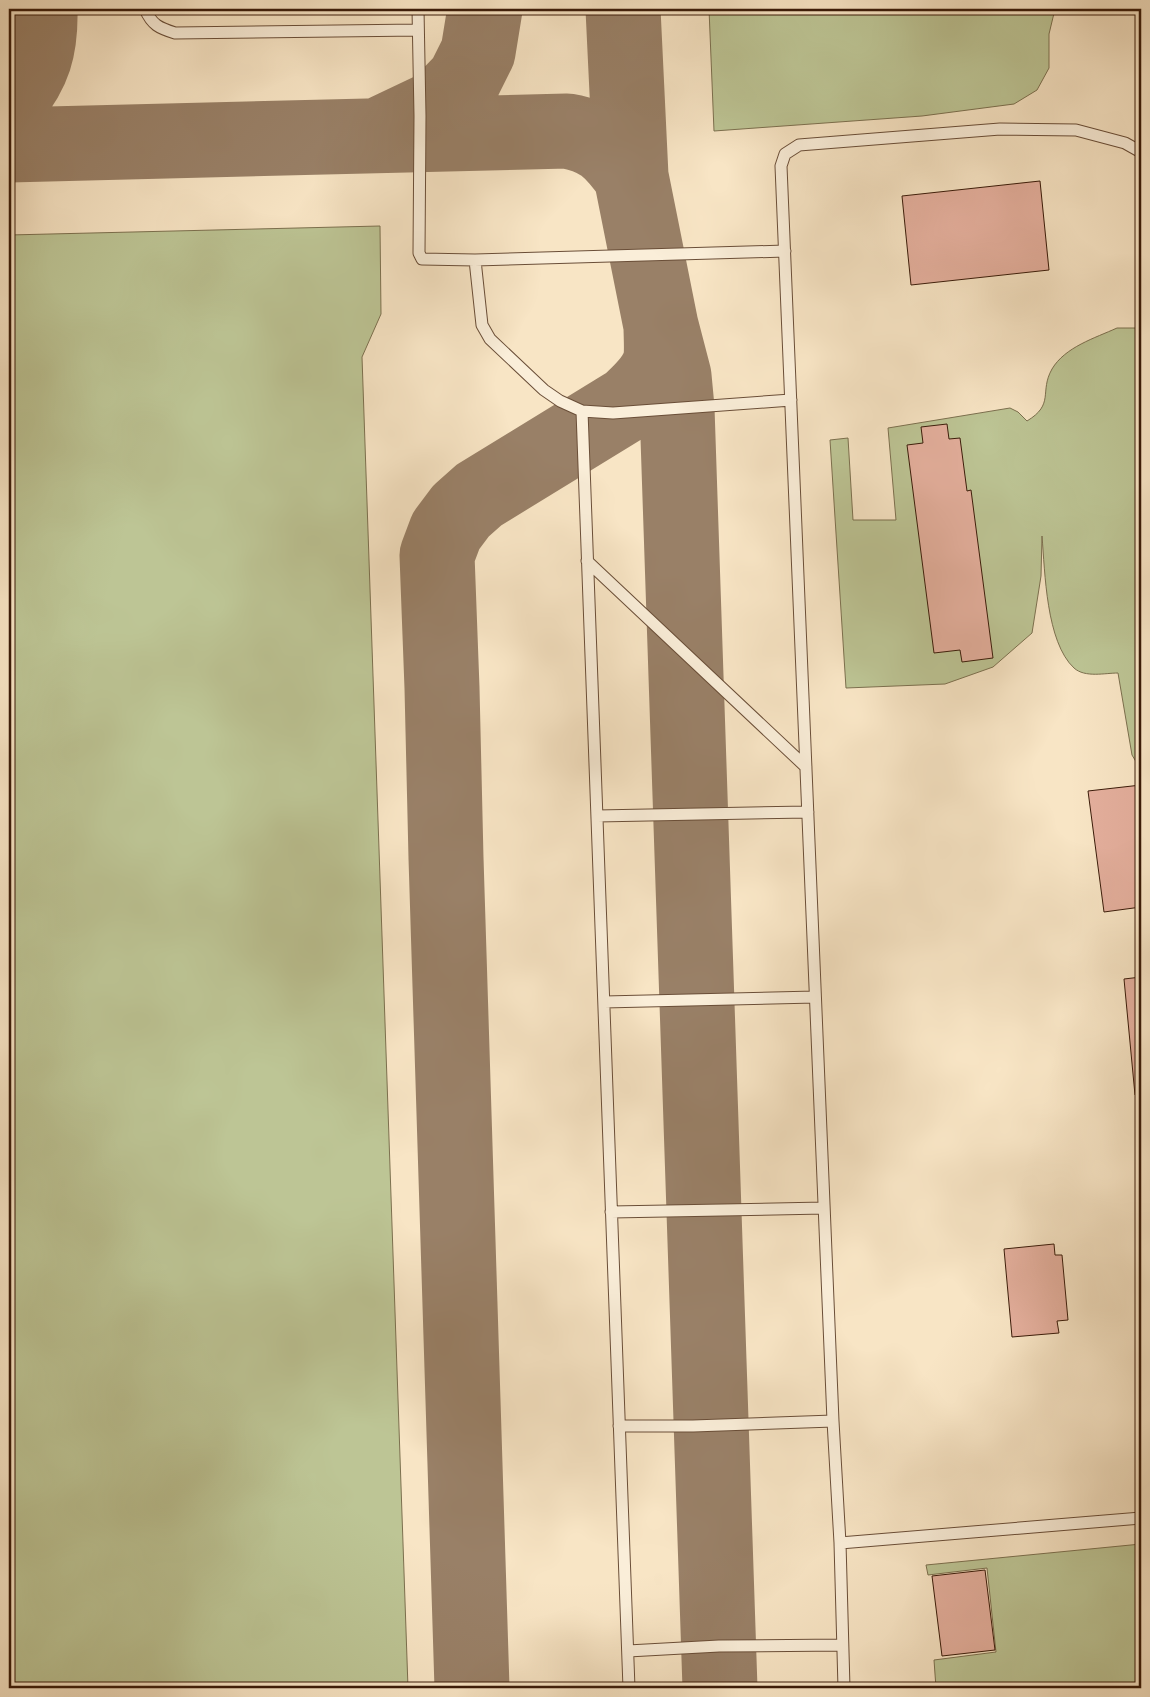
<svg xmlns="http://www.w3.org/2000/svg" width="1150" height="1697" viewBox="0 0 1150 1697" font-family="Alegreya,serif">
	<rect width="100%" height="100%" fill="#f8e5c5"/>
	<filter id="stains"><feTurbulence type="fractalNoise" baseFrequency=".004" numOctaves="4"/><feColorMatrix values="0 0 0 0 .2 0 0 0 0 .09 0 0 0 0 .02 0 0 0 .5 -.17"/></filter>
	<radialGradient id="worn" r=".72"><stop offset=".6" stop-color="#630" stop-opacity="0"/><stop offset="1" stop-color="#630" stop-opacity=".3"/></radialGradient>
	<path fill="#bdc595" stroke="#7c704f" d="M709,9H1055L1049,34V68L1037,90L1014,104L922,116L714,131Z
		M380,226L381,314L362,357L408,1688H9V235Z
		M1117,328H1141V770L1132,755L1118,673C1105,673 1085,678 1074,668C1046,642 1045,572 1042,536L1041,576L1032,633L993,667L945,684L846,688L830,440L848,438L853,520H896L888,428L1010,408L1018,412L1027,421C1055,404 1039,392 1052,369C1065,347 1095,338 1117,328Z
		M1141,1544V1688H936L934,1660L996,1652L987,1568L928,1575L926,1565Z"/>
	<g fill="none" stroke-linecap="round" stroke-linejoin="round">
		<path stroke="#998067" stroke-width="75" d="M623,9L631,176L661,326L674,376L677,408L720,1688
			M9,102C34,72 41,48 40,9
			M379,135L438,107L464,80L478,52L485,9
			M9,145L567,131C600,137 612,150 631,176
			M472,1688L446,858L442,688L437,555L446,531L461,511L479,495L629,403C642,391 658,376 661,358C662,348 661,336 661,326"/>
	</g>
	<path fill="#e4af9d" stroke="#3a1b09" d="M1040,181L1049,270L911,285L902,196Z
		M947,424L949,439L960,438L967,491L971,490L993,658L962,662L960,650L934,653L907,445L923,443L921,427Z
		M1141,785V907L1104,912L1088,791Z
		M1141,977V1095H1135L1124,979Z
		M1054,1244L1055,1255H1062L1068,1320L1057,1321L1059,1333L1012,1337L1004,1249Z
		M985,1570L995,1650L942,1656L932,1576Z"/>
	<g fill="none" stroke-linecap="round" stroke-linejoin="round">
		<g stroke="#6a4e38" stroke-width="13">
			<path id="service" d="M145,9C152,25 159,28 175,33L418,30
				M418,9L420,116L419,253L422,259L475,260L785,251
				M475,260L482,325L490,339L544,390L560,401L582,411L613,413L791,400
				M582,411L629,1688
				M587,561L806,767
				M597,816L808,812
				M604,1002L815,997
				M611,1212L824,1208
				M619,1426H693L833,1421
				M840,1543L1141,1518
				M628,1651L719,1646L842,1645
				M844,1688L840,1543L833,1421L781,166L785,154L799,145L1000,129L1076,130L1125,143L1141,152"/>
		</g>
		<use href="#service" stroke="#faeed9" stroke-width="11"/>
	</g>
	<rect width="1150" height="1697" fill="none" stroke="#f8e5c5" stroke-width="30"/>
	<rect x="10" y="10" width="1130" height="1677" fill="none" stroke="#3a1b09" stroke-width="2.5"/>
	<rect x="15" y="15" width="1120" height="1667" fill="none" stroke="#3a1b09"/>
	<rect width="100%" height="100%" filter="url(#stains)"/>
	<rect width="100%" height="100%" fill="url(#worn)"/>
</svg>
